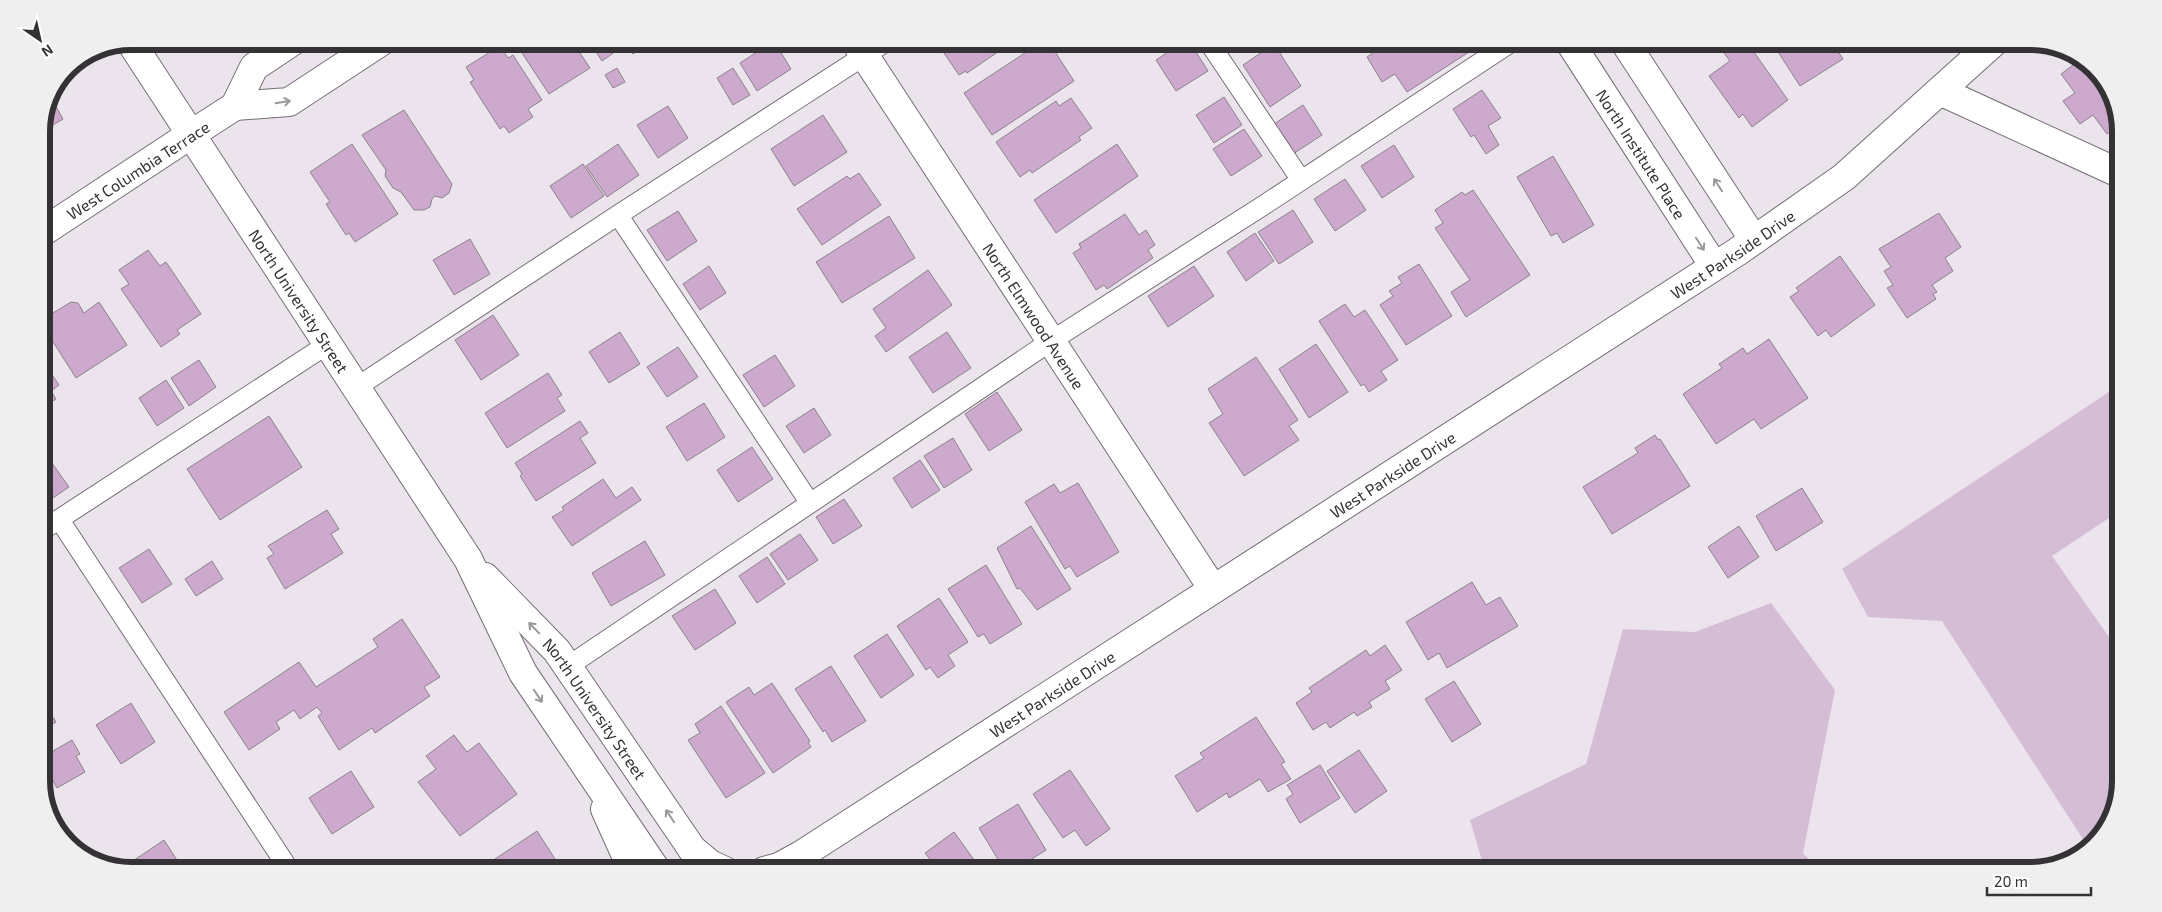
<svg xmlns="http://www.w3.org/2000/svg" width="2162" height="912" viewBox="0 0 2162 912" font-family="'Exo 2',sans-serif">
	<rect width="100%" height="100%" fill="#ece4ed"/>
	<path fill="#d5bdd6" d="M2121,384V510L2052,556L2121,654V781L2114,815L2088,847L1942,621L1868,617L1842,569Z
		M1771,603L1835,690L1803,853L1820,871H1485L1470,820L1586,764L1623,629L1695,632Z"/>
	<path fill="#cca9cd" stroke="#8b838b" d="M518,41H572L590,68L549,94L518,47L521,46Z
		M589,41H641L644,46L633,54L626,44L602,61Z
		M774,41L791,69L757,91L740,63Z
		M939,41H1010L1011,43L967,73L966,71L959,75L937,43Z
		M1043,41H1048L1074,81L992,135L964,93Z
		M1118,41H1134L1123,49Z
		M1185,41H1189L1208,71L1176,91L1156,60Z
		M1354,41H1365L1357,46Z
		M1381,41H1481L1468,50L1469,52L1407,92L1395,74L1382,82L1367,57L1377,50L1375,45Z
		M1715,41H1746L1788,100L1752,127L1743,114L1739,118L1709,76L1730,61Z
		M1771,41H1827L1829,44L1832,42L1843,59L1800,86Z
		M1274,44L1301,86L1270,107L1243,65Z
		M500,46L508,58L513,55L542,100L528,109L533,117L509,133L504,126L500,129L470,82L474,80L466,67Z
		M2080,60L2102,77L2120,124L2107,134L2093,115L2080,124L2063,101L2075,93L2061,74Z
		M617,68L625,82L613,88L605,75Z
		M733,68L750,95L733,105L717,78Z
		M1482,90L1501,118L1488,126L1499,145L1486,154L1474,135L1471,137L1453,109Z
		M1224,97L1242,125L1214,143L1196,115Z
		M1071,98L1092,128L1079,137L1081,140L1032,173L1030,170L1020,177L996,142L1056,101L1059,106Z
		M53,101L63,119L41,132V126Z
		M1303,105L1322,135L1293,154L1274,124Z
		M668,106L688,138L658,158L637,125Z
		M404,110L452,184L449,193L442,198L435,196L432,199L430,207L424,210H414L401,192L393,188L385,176L386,170L362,135Z
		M823,115L847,152L794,186L771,149Z
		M1244,129L1262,156L1231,176L1213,149Z
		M352,144L398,214L355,242L349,233L346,235L326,204L330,202L310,172Z
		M618,144L639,175L607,197L586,166Z
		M1117,144L1138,176L1056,233L1034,200Z
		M1394,145L1414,177L1382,198L1361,166Z
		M1553,156L1594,225L1563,243L1557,233L1551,236L1517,177Z
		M583,164L604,196L571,218L550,186Z
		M859,173L881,205L822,245L797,209L847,176L850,179Z
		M1345,179L1366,210L1335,231L1314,199Z
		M1473,190L1530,275L1466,317L1451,292L1470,280L1435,228L1443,223L1435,210L1462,192L1465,195Z
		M1293,210L1313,242L1279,264L1258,232Z
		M678,211L697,241L667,261L647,230Z
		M1939,213L1961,247L1945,258L1953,271L1932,285L1937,292L1933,294L1936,299L1907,318L1887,288L1893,285L1884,271L1891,267L1879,249Z
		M1125,214L1139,235L1146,230L1155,245L1148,250L1153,258L1107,289L1104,285L1096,290L1073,253L1081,248L1079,244Z
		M889,216L915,258L842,303L816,262Z
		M1255,233L1274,261L1246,281L1227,252Z
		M470,239L490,274L454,295L433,260Z
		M148,250L160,266L166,262L201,314L177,330L180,334L161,347L121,289L129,284L119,270Z
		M1840,256L1875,305L1831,337L1826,330L1818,336L1790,297L1799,291L1796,288Z
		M1419,264L1452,316L1406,345L1380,305L1393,296L1389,291L1402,283L1398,277Z
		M709,266L726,293L700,310L683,284Z
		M1194,266L1214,296L1168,327L1148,296Z
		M928,270L952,305L886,352L875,336L886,328L873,309Z
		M71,302L78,303L84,313L99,302L127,345L76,378L43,326L48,316Z
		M1345,304L1354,317L1365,310L1398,360L1381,371L1387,380L1369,392L1364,384L1361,386L1319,321Z
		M493,315L519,355L481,380L455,340Z
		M620,332L640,364L609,383L589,352Z
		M947,332L971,368L933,393L909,357Z
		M1769,339L1808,398L1761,429L1754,419L1716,444L1683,394L1722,368L1719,364L1743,348L1747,354Z
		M1316,344L1348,392L1309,418L1279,369Z
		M678,347L698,377L667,397L647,367Z
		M775,355L795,386L764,407L743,375Z
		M1256,357L1298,420L1289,426L1299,440L1244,476L1209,423L1223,414L1208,389Z
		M41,358L59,385L51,391L56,399L41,408Z
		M199,360L216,387L189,406L171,378Z
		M548,373L562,395L557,398L565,411L507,448L485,413Z
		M166,380L184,408L157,426L139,398Z
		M997,392L1022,430L989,451L965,414Z
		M704,403L725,437L687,461L666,427Z
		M814,408L831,435L804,453L786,426Z
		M269,416L302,467L220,520L187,469Z
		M580,421L588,433L580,438L596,463L536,501L520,476L522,474L515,463Z
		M1655,435L1658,440L1660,439L1690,486L1612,534L1583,487L1638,453L1635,448Z
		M953,438L972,470L944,488L924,456Z
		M752,447L773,479L738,502L717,470Z
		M49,459L69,487L41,506V464Z
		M920,460L940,490L912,508L893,478Z
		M603,479L616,498L632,487L641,500L572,546L552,517L564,510L562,507Z
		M1078,483L1119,552L1077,577L1070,566L1065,569L1025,502L1054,484L1060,493Z
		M1802,488L1823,522L1776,551L1756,516Z
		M844,499L862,526L833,544L816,517Z
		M327,510L339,529L331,534L343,553L285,589L267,558L274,554L268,546Z
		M1031,526L1071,589L1037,610L1020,588L1017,589L997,548Z
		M1739,526L1759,557L1728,578L1708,547Z
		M800,534L818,560L788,580L770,554Z
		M645,541L665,575L611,606L592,573Z
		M149,549L172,584L142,603L119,568Z
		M767,557L785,584L757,603L739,576Z
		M212,561L223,579L196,596L185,579Z
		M986,565L1022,624L990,644L984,634L978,637L948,589Z
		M1472,582L1486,605L1500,597L1518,626L1447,668L1439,653L1428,660L1406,622Z
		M715,589L736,623L695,650L672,616Z
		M939,598L968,642L948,655L955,666L938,678L930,667L926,670L897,626Z
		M402,619L440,677L424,687L430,696L375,733L372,728L339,750L318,716L322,713L317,707L300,719L294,710L276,722L280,729L249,750L224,712L299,662L316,687L378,647L373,639Z
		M887,634L914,675L881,698L854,656Z
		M1385,645L1402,670L1385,681L1390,689L1369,702L1372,707L1357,716L1354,712L1330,728L1326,722L1313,730L1296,703L1312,692L1309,688L1366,650L1370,656Z
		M831,666L866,721L832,742L825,730L823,732L795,689Z
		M1454,681L1481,724L1452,742L1425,699Z
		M772,683L810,741L808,742L811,747L773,773L726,702L749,687L754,695Z
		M41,699L56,722L41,731Z
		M131,703L155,742L121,764L96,725Z
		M721,706L765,773L726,798L688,740L700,733L695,724Z
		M1256,717L1285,762L1281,764L1291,779L1268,792L1260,779L1229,798L1227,793L1197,812L1175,776L1204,758L1200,753Z
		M454,735L467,752L479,743L517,794L460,836L418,782L436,769L426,756Z
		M72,740L80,754L76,756L85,772L57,788L41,758Z
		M1359,750L1387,791L1355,813L1327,771Z
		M1320,765L1340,798L1300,823L1286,799L1293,794L1287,785Z
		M1070,770L1110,829L1086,846L1075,830L1063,838L1033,794Z
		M351,771L374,807L332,834L309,798Z
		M1018,804L1046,850L1013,871H1005L979,828Z
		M537,831L555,859L549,863L554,871H477Z
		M954,832L982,871H931L927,865L932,862L925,853Z
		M164,840L184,871H131L121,869Z
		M904,863L910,871H893Z
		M1098,864L1103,871H1088Z"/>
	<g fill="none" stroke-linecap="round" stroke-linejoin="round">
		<g stroke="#756d75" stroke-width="21">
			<path id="service" d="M1208,41L1301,180
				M618,215L810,503
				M357,387L618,215L887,41
				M59,519L290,871
				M41,531L328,344
				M567,667L1051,341L1264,205L1513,41"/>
		</g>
		<g stroke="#756d75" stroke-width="30">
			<g id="minor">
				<path id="s1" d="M855,41L1213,589"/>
				<path id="s2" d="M1569,41L1714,266"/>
				<path d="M1624,41L1754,240"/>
				<path d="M1940,91L2121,174"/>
				<path d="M235,106L254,67L293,41"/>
				<path d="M190,135L235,106L289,102L382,41"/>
				<path d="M605,809L633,871"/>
				<path d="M692,849L710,864L725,871"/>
				<path id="s3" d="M764,871L779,867L801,855L1737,252L1844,177L1995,41"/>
			</g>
		</g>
		<g stroke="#756d75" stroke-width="30">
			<path id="tertiary" d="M41,233L190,135"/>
		</g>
		<g stroke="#756d75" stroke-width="30">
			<g id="secondary">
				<path id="s4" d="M130,41L468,559L523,673L657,871"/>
				<path id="s5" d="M485,577L557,651L707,871"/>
			</g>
		</g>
		<use href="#service" stroke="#fff" stroke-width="19"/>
		<use href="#minor" stroke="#fff" stroke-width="28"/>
		<use href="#tertiary" stroke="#fff" stroke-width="28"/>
		<use href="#secondary" stroke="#fff" stroke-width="28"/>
	</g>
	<defs><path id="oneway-shaft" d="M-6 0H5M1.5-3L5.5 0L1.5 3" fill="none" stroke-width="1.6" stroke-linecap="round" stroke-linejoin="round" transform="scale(1.25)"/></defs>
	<g stroke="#9a989a">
		<use href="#oneway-shaft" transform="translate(283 102) rotate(-9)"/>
		<use href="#oneway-shaft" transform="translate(1718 185) rotate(-123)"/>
		<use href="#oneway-shaft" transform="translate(1700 244) rotate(57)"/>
		<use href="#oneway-shaft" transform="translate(534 628) rotate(-134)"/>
		<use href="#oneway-shaft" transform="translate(538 696) rotate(56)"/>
		<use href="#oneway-shaft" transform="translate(670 816) rotate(-124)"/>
	</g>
	<g text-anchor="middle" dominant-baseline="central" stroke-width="4" stroke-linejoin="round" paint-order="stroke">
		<g font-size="16" fill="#353235" stroke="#fff">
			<text stroke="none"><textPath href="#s2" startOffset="134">North Institute Place</textPath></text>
			<text transform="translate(138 170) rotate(-33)">West Columbia Terrace</text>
			<text stroke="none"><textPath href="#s3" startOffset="1149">West Parkside Drive</textPath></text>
			<text stroke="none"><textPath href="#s4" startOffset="310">North University Street</textPath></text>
			<text stroke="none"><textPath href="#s1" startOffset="328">North Elmwood Avenue</textPath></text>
			<text stroke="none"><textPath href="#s3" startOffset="744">West Parkside Drive</textPath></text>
			<text stroke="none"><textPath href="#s3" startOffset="339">West Parkside Drive</textPath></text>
			<text stroke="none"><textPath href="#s5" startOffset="172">North University Street</textPath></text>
		</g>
	</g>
	<path d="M0 0H2162V912H0ZM131 50H2031A81 81 0 0 1 2112 131V781A81 81 0 0 1 2031 862H131A81 81 0 0 1 50 781V131A81 81 0 0 1 131 50Z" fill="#efefef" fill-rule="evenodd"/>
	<path fill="none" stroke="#353235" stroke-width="6" d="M131 50H2031A81 81 0 0 1 2112 131V781A81 81 0 0 1 2031 862H131A81 81 0 0 1 50 781V131A81 81 0 0 1 131 50Z"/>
	<g transform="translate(40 40) rotate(146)" stroke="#ffffff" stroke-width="4" paint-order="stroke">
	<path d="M0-4L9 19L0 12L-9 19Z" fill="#353235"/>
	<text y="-8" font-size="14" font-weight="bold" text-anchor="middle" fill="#353235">N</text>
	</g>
	<path d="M1987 887v8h104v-8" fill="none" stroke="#353235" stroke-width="2.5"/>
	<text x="1994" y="887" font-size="15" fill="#353235" stroke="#ffffff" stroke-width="4" paint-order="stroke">20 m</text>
</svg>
